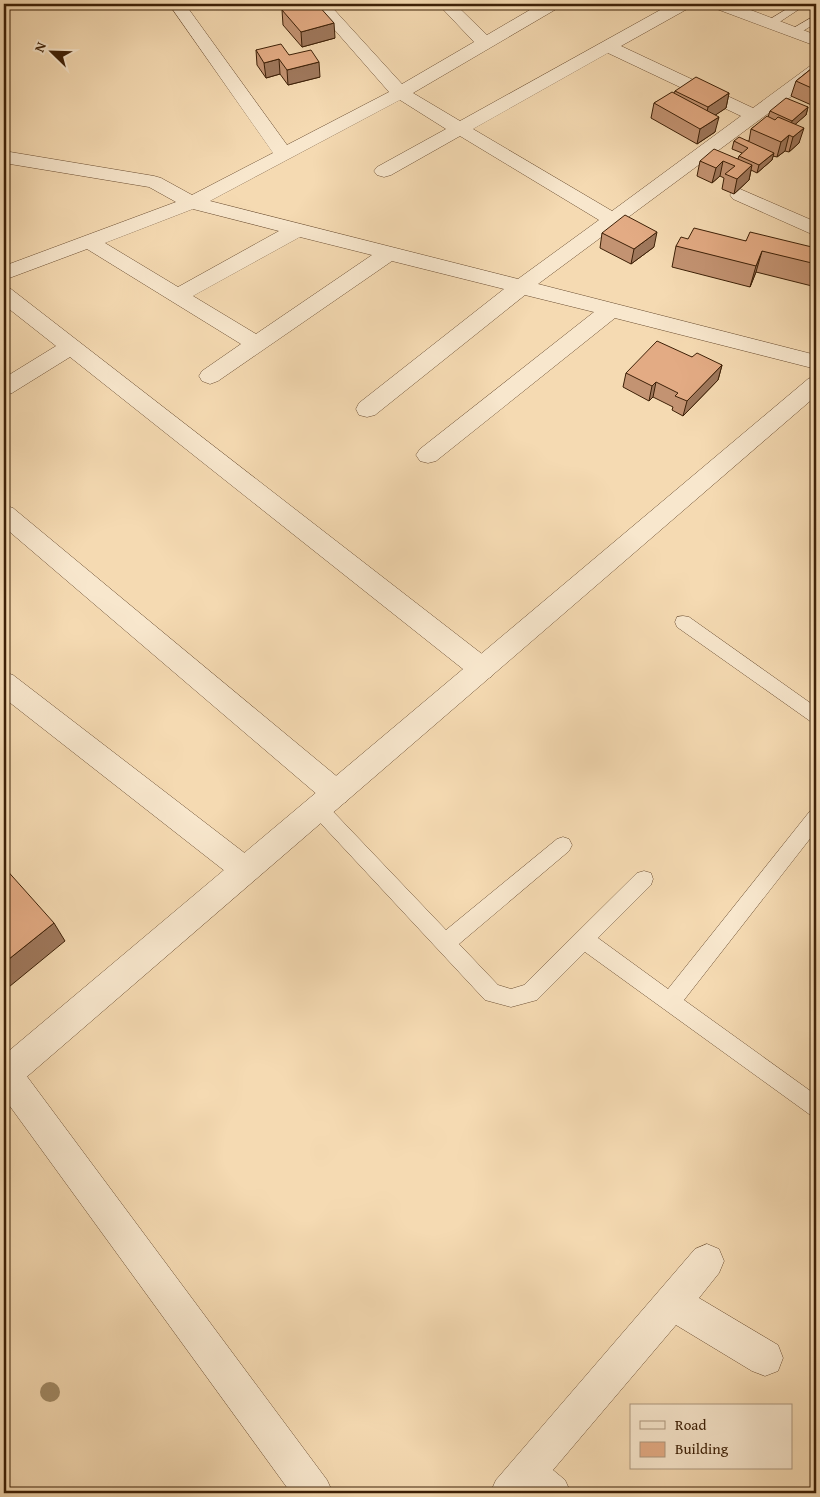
<svg xmlns="http://www.w3.org/2000/svg" width="820" height="1497" viewBox="0 0 820 1497" font-family="'Gentium Book Plus',serif">
	<rect width="100%" height="100%" fill="#f5dab2"/>
	<filter id="stains"><feTurbulence type="fractalNoise" baseFrequency=".004" numOctaves="4"/><feColorMatrix values="0 0 0 0 .2 0 0 0 0 .09 0 0 0 0 .02 0 0 0 .5 -.17"/></filter>
	<radialGradient id="worn" r=".72"><stop offset=".6" stop-color="#630" stop-opacity="0"/><stop offset="1" stop-color="#630" stop-opacity=".3"/></radialGradient>
	<g fill="none" stroke-linecap="round" stroke-linejoin="round">
		<g stroke="#6b4e32" stroke-width="1">
			<path id="service" d="M795,4H807L775,25H767L766,23L767,21Z
				M816,15V23L798,34H790L788,32L790,30Z
				M683,616L689,617L816,707V723L810,721L677,627L675,622L677,617Z
				M318,800L324,802L446,930L557,839L563,837L569,839L572,845L569,851L459,944L498,985L511,989L524,985L637,873L644,871L651,873L653,879L651,885L598,938L668,989L810,811L816,809V831L684,1000L816,1095V1117L809,1114L585,952L537,1000L511,1007L485,1000L312,814L309,808L312,802Z"/>
		</g>
		<g stroke="#6b4e32" stroke-width="1">
			<path id="minor" d="M169,4H185L287,145L389,92L312,4H329L402,84L474,42L438,4H455L487,35L540,4H560L558,8L413,93L460,121L671,4H691L689,8L621,46L753,108L810,66L816,65V78L538,284L816,355V369L615,318L436,461L428,463L420,461L416,455L420,449L594,312L525,295L375,415L367,417L359,415L356,409L359,403L504,289L392,261L218,381L210,384L202,381L199,376L202,371L241,344L87,249L4,280V266L176,202L149,187L4,163V151L154,176L161,178L192,195L273,153ZM608,53L741,116L612,211L473,129ZM400,100L446,129L377,167L374,171L377,175L384,177L391,175L460,136L599,220L518,279L210,201ZM193,209L279,231L178,287L105,243ZM300,237L372,255L256,334L193,296Z
				M740,189L816,222V236L733,199L730,195L733,191Z
				M4,287L11,289L491,661L495,669L491,677L482,680L473,677L70,357L12,393L4,396V378L56,346L4,305Z
				M4,505L13,508L346,784L350,793L346,802L336,805L326,802L4,527Z
				M4,672L13,675L255,861L260,870L255,879L245,883L235,879L4,698Z
				M6,1058L17,1063L327,1480L333,1493H291L4,1098V1059Z
				M707,1244L719,1249L724,1261L719,1273L699,1298L778,1345L783,1358L778,1371L765,1376L752,1371L676,1325L553,1470L565,1480L571,1493H490L496,1480L695,1249Z"/>
		</g>
		<g stroke="#6b4e32" stroke-width="1">
			<path id="tertiary" d="M712,4H735L816,35V46L714,8Z
				M816,376V396L15,1087L4,1092V1055L808,379Z"/>
		</g>
		<use href="#service" fill="#f8e7cd" fill-rule="evenodd"/>
		<use href="#minor" fill="#f8e7cd" fill-rule="evenodd"/>
		<use href="#tertiary" fill="#f8e7cd" fill-rule="evenodd"/>
	</g>
	<circle fill="#a18a66" cx="50" cy="1392" r="10"/>
	<path fill="#c39372" stroke="#3d2007" d="M282,10L335,38L302,47L283,25Z
		M256,50L289,55L320,77L288,85L280,74L266,78L257,65Z
		M816,65V107L791,96L796,81Z
		M675,91L729,93L726,108L715,115V132L697,144L651,118L654,103L674,93Z
		M808,107L806,115L795,124L799,143L789,152L785,151L777,157L773,156L772,160L757,173L751,170L749,180L734,194L722,189L724,178L720,176L712,183L697,176L700,161L738,159L739,156L742,153L732,149L734,141H749L751,129L768,117L770,111Z
		M602,233L654,247L631,264L600,248Z
		M746,241L816,248V275L812,286L756,272L750,287L672,267L676,246Z
		M692,357L722,365L718,380L683,416L672,410L673,407L653,397L649,401L623,387L626,373Z"/>
	<path fill="#9f785c" stroke="#3d2007" d="M334,23L335,38L302,47L301,32Z
		M279,59L280,74L266,78L264,63Z
		M319,62L320,77L288,85L287,70Z
		M729,93L726,108L705,122L708,107Z
		M808,107L806,115L790,129L792,121Z
		M719,117L715,132L697,144L700,129Z
		M804,128L799,143L789,152L793,137Z
		M789,135L785,151L777,157L781,142Z
		M774,153L772,160L757,173L759,165Z
		M723,161L720,176L712,183L716,168Z
		M752,165L749,180L734,194L737,179Z
		M657,232L654,247L631,264L634,249Z
		M762,251L756,272L750,287L756,266Z
		M722,365L718,380L683,416L687,401Z
		M656,382L653,397L649,401L652,386Z
		M54,923L65,941L4,991V963Z"/>
	<path fill="#e3ab84" stroke="#3d2007" d="M304,4H317L334,23L301,32L282,10Z
		M281,44L289,55L311,50L319,62L287,70L279,59L264,63L256,50Z
		M816,65V90L796,81Z
		M696,77L729,93L708,107L675,91Z
		M672,92L719,117L700,129L654,103Z
		M786,98L808,107L792,121L770,111Z
		M767,116L775,120L778,117L804,128L793,137L789,135L781,142L751,129Z
		M739,137L774,153L759,165L739,156L748,148L734,141Z
		M714,149L752,165L737,179L725,174L735,166L723,161L716,168L700,161Z
		M625,215L657,232L634,249L602,233Z
		M694,228L746,241L750,232L816,248V264L762,251L756,266L676,246L681,237L688,239Z
		M657,341L692,357L697,353L722,365L687,401L675,396L678,393L656,382L652,386L626,373Z
		M4,867L54,923L4,963Z"/>
	<rect width="820" height="1497" fill="none" stroke="#f5dab2" stroke-width="20"/>
	<rect x="5" y="5" width="810" height="1487" fill="none" stroke="#3d2007" stroke-width="2.5"/>
	<rect x="10" y="10" width="800" height="1477" fill="none" stroke="#3d2007"/>
	<rect x="630" y="1404" width="162" height="65" fill="#f8e7cd" stroke="#ad977e"/>
	<rect x="640" y="1421" width="25" height="8" fill="#f8e7cd" stroke="#ad977e"/>
	<text x="675" y="1430" font-size="15" fill="#3d2007">Road</text>
	<rect x="640" y="1442" width="25" height="15" fill="#e3ab84" stroke="#ad977e"/>
	<text x="675" y="1454" font-size="15" fill="#3d2007">Building</text>
	<g transform="translate(52 52) rotate(293)" stroke="#f8e7cd" stroke-width="4" paint-order="stroke">
	<path d="M0-4L9 19L0 12L-9 19Z" fill="#3d2007"/>
	<text y="-8" font-size="14" font-weight="bold" text-anchor="middle" fill="#3d2007">N</text>
	</g>
	<rect width="100%" height="100%" filter="url(#stains)"/>
	<rect width="100%" height="100%" fill="url(#worn)"/>
</svg>
